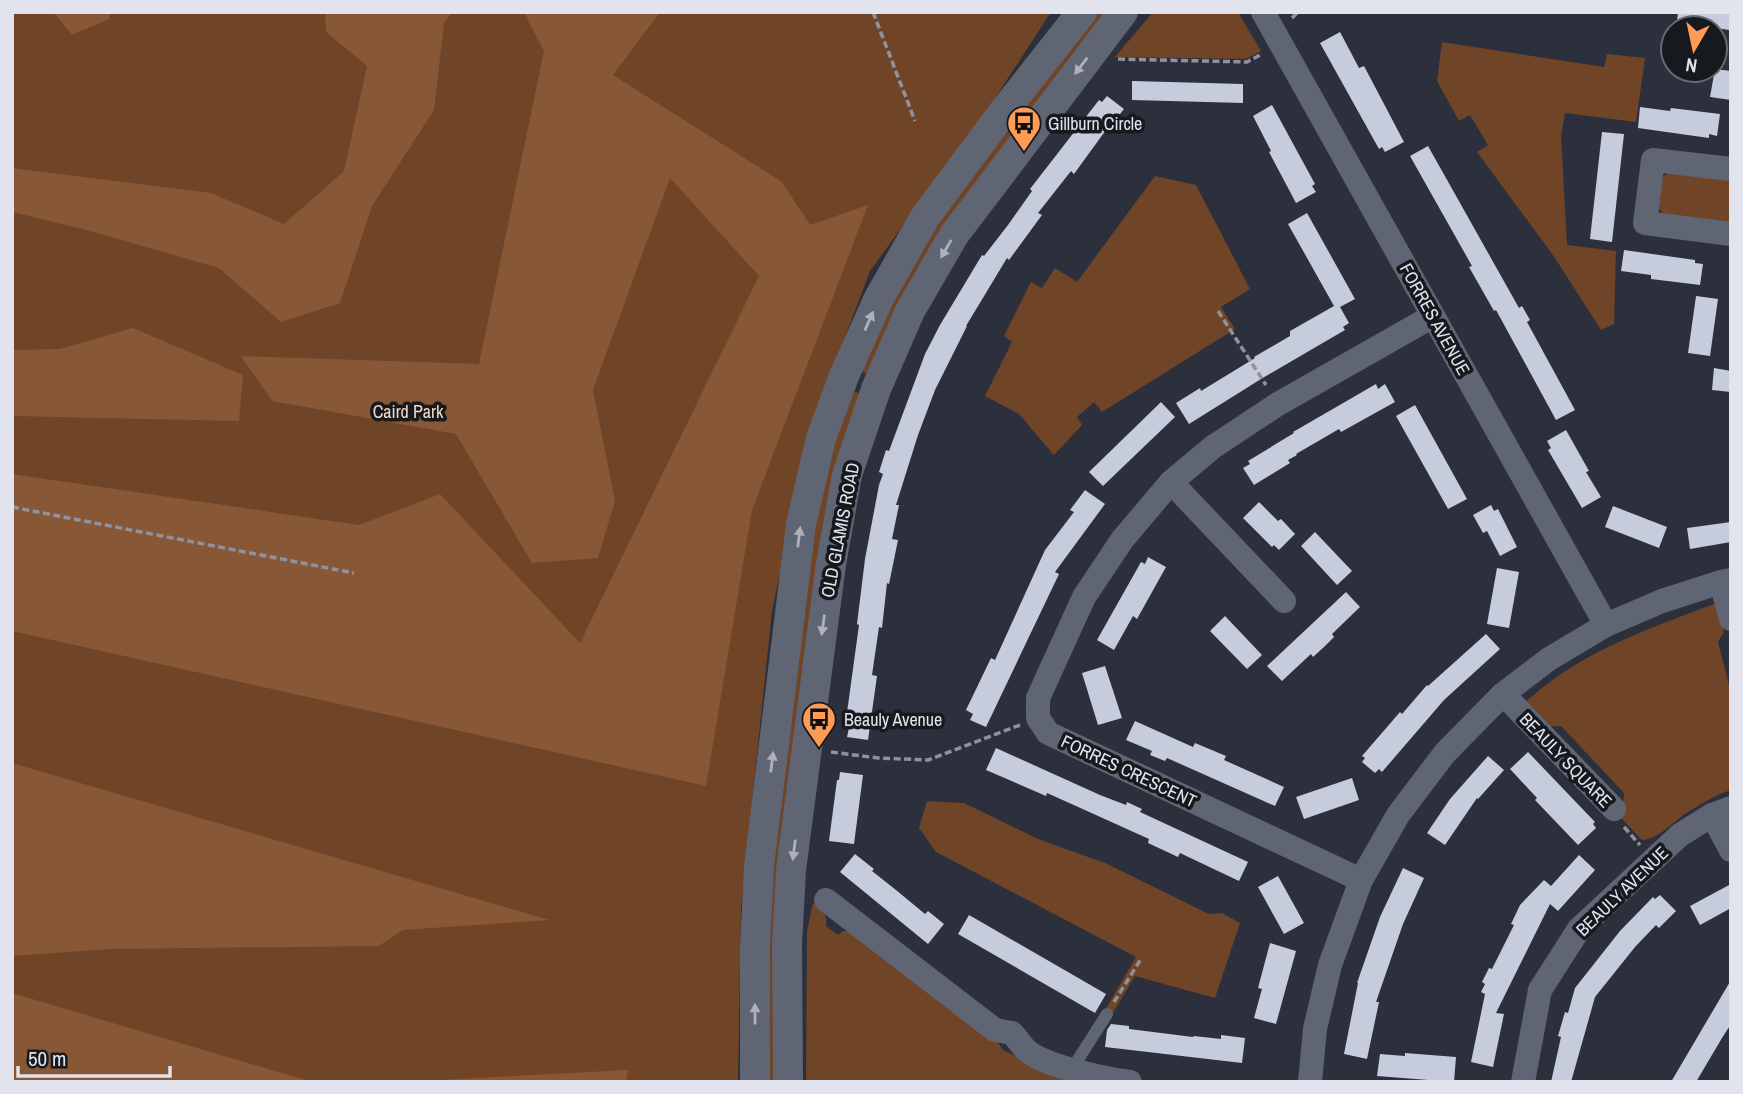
<svg xmlns="http://www.w3.org/2000/svg" width="1743" height="1094" viewBox="0 0 1743 1094" font-family="'Archivo Narrow',sans-serif">
	<rect width="100%" height="100%" fill="#2c303d"/>
	<path fill="#6f4427" d="M12,12H1051L988,109L870,271L811,427L772,611L741,907L738,1082H12Z
		M1094,12H1114L871,374L864,373L858,368L933,223Z
		M1153,12H1238L1261,51L1246,59L1115,57Z
		M1442,42L1604,67L1607,54L1645,58L1636,122L1565,113L1561,136L1567,245L1616,251L1614,324L1601,330L1553,255L1477,152L1488,145L1470,115L1459,121L1437,81Z
		M1674,172L1731,179V224L1665,215L1659,209V180L1665,175Z
		M1155,176L1196,185L1250,289L1221,307L1235,329L1102,412L1094,402L1077,417L1082,425L1054,455L1019,414L985,396L1012,342L1004,336L1031,282L1042,288L1055,268L1077,282Z
		M849,392H857L862,399L778,1082H765V906L811,524Z
		M1717,603L1724,632L1718,642L1731,693V790C1715,795 1699,805 1685,814C1671,823 1659,839 1642,840L1622,819L1624,793L1561,726L1547,727L1524,703C1538,692 1552,679 1567,670C1614,640 1666,622 1717,603Z
		M927,801L964,803L1038,839L1105,863L1209,914L1222,913L1240,923L1215,998L1135,976L1111,1016L1104,1012L1136,957L936,852L919,828Z
		M813,903C822,910 828,913 826,926L838,935L843,931H850L995,1038L1003,1050L1051,1072L1086,1082H806L807,931Z"/>
	<path fill="#885736" d="M53,12H110L109,19L72,35Z
		M325,12H452L444,23L434,110L372,206L340,303L281,322L219,268L83,229L12,212V168L211,193L284,224L344,171L367,66L326,32Z
		M524,12H660L613,75L782,182L810,225L868,205L752,510L706,786L12,631V474L359,525L440,494L580,643L759,276L670,178L593,390L615,501L598,558L532,563L456,434L272,401L241,356L479,364L544,51Z
		M133,328L243,375L239,421L12,416V350L60,349Z
		M12,763L549,920L403,930L379,946L110,949L12,956Z
		M12,993L312,1082H12Z
		M628,1070L626,1082H402Z"/>
	<path fill="#c6ccdc" d="M1678,12H1731L1729,30L1677,22Z
		M1340,32L1359,68L1364,66L1404,142L1385,152L1382,147L1379,149L1320,43Z
		M1715,69L1731,71V100L1710,97Z
		M1132,81L1243,84V103L1132,100Z
		M1107,96L1124,109L1112,124L1111,123L1074,174L1071,171L1038,213L1042,215L1009,260L1007,258L966,326H967L935,390L918,435L896,505H899L892,539L898,540L889,584L887,583L882,628L879,627L872,675L877,676L868,740L847,737L849,728L845,727L859,625L857,624L865,559L879,485L883,474L879,472L886,450L889,451L925,354L940,325L982,255L984,256L1008,225L1032,191L1030,189L1099,100L1102,102Z
		M1272,105L1315,184L1312,186L1316,192L1296,203L1269,152L1271,151L1253,116Z
		M1640,107L1670,111L1671,108L1720,114L1717,136L1709,134V138L1638,128Z
		M1602,132L1624,134L1612,242L1590,239Z
		M1428,146L1519,308L1522,306L1530,320L1527,322L1575,410L1556,420L1496,310L1494,311L1469,267L1472,266L1410,156Z
		M1307,213L1355,299L1340,307L1349,323L1343,327L1345,330L1261,379L1189,424L1176,403L1200,388L1201,391L1255,358L1254,357L1290,336V331L1334,306L1288,224Z
		M1624,250L1695,260V263L1703,264L1700,285L1651,279V275L1621,271Z
		M1696,296L1718,299L1710,356L1688,353Z
		M1714,368L1731,371V392L1712,390Z
		M1376,384L1378,389L1385,384L1395,402L1341,432L1339,429L1296,454L1297,455L1288,460L1290,463L1254,485L1243,468L1250,464L1248,461L1294,433L1293,432Z
		M1161,402L1175,417L1103,486L1089,472Z
		M1415,405L1467,499L1448,509L1396,416Z
		M1566,430L1589,471L1586,472L1601,497L1582,508L1548,450L1551,448L1547,441Z
		M1085,490L1105,504L1055,572L1059,574L986,727L970,720L973,714L966,710L991,658L995,660L1045,550L1074,512L1070,510Z
		M1259,502L1278,521L1281,519L1295,534L1279,550L1274,545L1272,547L1243,518Z
		M1491,505L1494,511L1498,509L1517,547L1500,556L1487,531L1483,533L1473,515Z
		M1613,506L1667,527L1659,548L1605,527Z
		M1731,522V542L1690,549L1687,528Z
		M1315,532L1352,571L1337,585L1301,546Z
		M1148,557L1166,567L1137,619L1133,616L1114,650L1097,640L1141,562L1145,564Z
		M1497,568L1519,572L1509,628L1487,624Z
		M1346,592L1360,607L1332,634L1334,637L1324,647L1313,657L1311,654L1282,681L1267,666Z
		M1225,616L1262,655L1247,669L1210,631Z
		M1486,634L1500,649L1444,700L1382,772L1379,769L1375,773L1362,762L1365,758L1362,756L1400,712L1402,714L1427,685L1428,686Z
		M1105,666L1122,718L1098,725L1082,673Z
		M1135,721L1193,747L1195,743L1226,756L1224,760L1284,787L1275,806L1167,758L1165,761L1150,755L1152,751L1126,740Z
		M996,748L1100,795L1126,805L1127,802L1142,809L1140,812L1248,862L1239,881L1180,853L1178,857L1148,843L1149,839L1076,806L1047,793L1046,796L986,770Z
		M1528,752L1595,822L1593,824L1596,828L1578,845L1535,800L1537,798L1510,769Z
		M1488,756L1504,770L1478,799L1477,798L1445,845L1427,833L1450,799Z
		M840,772L863,775L854,844L829,841L837,780H839Z
		M1352,778L1359,800L1304,819L1296,797Z
		M855,854L874,869L872,871L896,890L925,914L928,911L944,924L928,944L840,872Z
		M1579,855L1595,870L1558,911L1550,904L1496,1013L1504,1014L1493,1067L1471,1062L1485,994L1481,992L1485,984L1482,982L1489,968L1492,969L1514,925L1511,924L1520,905L1544,880L1551,886Z
		M1403,868L1424,878L1403,924L1376,1002H1379L1367,1059L1344,1054L1358,983H1357L1380,917Z
		M1278,876L1304,923L1284,934L1258,887Z
		M1731,884V908L1700,925L1690,906Z
		M1660,895L1676,911L1659,928L1656,925L1635,947L1595,997L1571,1082H1551L1561,1037L1558,1036L1565,1012L1568,1013L1575,988L1620,931L1653,897L1655,899Z
		M969,915L1106,994L1095,1013L958,934Z
		M1270,943L1296,951L1276,1024L1254,1018L1262,989L1258,988Z
		M1731,980V1024L1722,1038L1696,1082H1671Z
		M1111,1024L1129,1026V1029L1193,1037L1194,1036L1221,1039V1035L1245,1038L1242,1063L1105,1047L1107,1030Z
		M1405,1053L1456,1057L1454,1082L1377,1076L1380,1054L1405,1056Z"/>
	<g fill="none" stroke-linecap="round" stroke-linejoin="round">
		<path stroke="#8f929c" stroke-width="3.5" stroke-dasharray="7 3.5" stroke-linecap="butt" d="M873,12L915,121
			M1292,18L1298,12
			M1118,59L1247,62L1262,54
			M1218,311L1266,385
			M12,507L354,573
			M831,752L878,758L928,760L1020,725
			M1624,827L1640,845
			M1114,1002L1141,959"/>
		<path stroke="#606573" stroke-width="12" d="M1072,1069L1107,1014"/>
		<path stroke="#606573" stroke-width="24" d="M1263,12L1606,625
			M1731,169L1653,160L1645,223L1731,234
			M1171,482L1284,601
			M1721,582L1731,619
			M1503,694L1614,809
			M1712,815L1731,850
			M1361,880L1048,733L1038,718V698L1084,597L1122,540L1171,482L1213,447L1278,404L1433,316
			M826,900L995,1030L1012,1033C1018,1039 1023,1049 1030,1053C1050,1067 1106,1079 1130,1082
			M1310,1082L1315,1029L1330,965L1361,880L1398,815L1445,753L1503,694L1549,659L1606,625L1662,601L1721,582L1731,580
			M1523,1082L1540,990L1579,929L1680,835L1712,815L1731,808"/>
		<path stroke="#606573" stroke-width="30" d="M755,1082V947L759,866L801,524L821,438L844,376L879,298L925,217L1004,111L1082,12
			M788,1082L787,945L791,870L831,564L847,475L876,389L910,311L954,235L1123,12"/>
	</g>
	<defs><path id="oneway-solid" d="M-6-.8H1V-3.2L6.5 0L1 3.2V.8H-6Z" transform="scale(1.75)"/></defs>
	<g fill="#adb1bc">
		<use href="#oneway-solid" transform="translate(1081 66) rotate(127)"/>
		<use href="#oneway-solid" transform="translate(946 249) rotate(120)"/>
		<use href="#oneway-solid" transform="translate(869 321) rotate(-66)"/>
		<use href="#oneway-solid" transform="translate(799 537) rotate(-83)"/>
		<use href="#oneway-solid" transform="translate(823 625) rotate(98)"/>
		<use href="#oneway-solid" transform="translate(772 762) rotate(-83)"/>
		<use href="#oneway-solid" transform="translate(794 850) rotate(97)"/>
		<use href="#oneway-solid" transform="translate(755 1014) rotate(-90)"/>
	</g>
	<defs>
		<g id="bus-pin" transform="scale(1.75)"><path d="M0 17L-7.5 6A9.5 9.5 0 1 1 7.5 6Z" fill="#fe9c57" stroke="#16191e"/><path d="M-5-6H5V4H4V6H2V4H-2V6H-4V4H-5ZM-3.5-4V0h7V-4ZM-3.5 1.2v1.5H-2V1.2ZM2 1.2v1.5H3.5V1.2Z" fill="#111"/></g>
	</defs>
	<g fill-rule="evenodd">
		<use href="#bus-pin" x="1024" y="123"/>
		<use href="#bus-pin" x="819" y="719"/>
	</g>
	<g text-anchor="middle" dominant-baseline="central" stroke-width="7" stroke-linejoin="round" paint-order="stroke">
		<g font-size="18" fill="#e1e4ec" stroke="#16191e" text-anchor="start">
			<text x="1048" y="123">Gillburn Circle</text>
			<text x="844" y="719">Beauly Avenue</text>
		</g>
		<g font-size="18" fill="#e1e4ec" stroke="#16191e">
			<text transform="translate(1435 319) rotate(61)">FORRES AVENUE</text>
			<text transform="translate(840 530) rotate(-79)">OLD GLAMIS ROAD</text>
			<text transform="translate(1566 760) rotate(46)">BEAULY SQUARE</text>
			<text transform="translate(1129 771) rotate(25)">FORRES CRESCENT</text>
			<text transform="translate(1622 891) rotate(-44)">BEAULY AVENUE</text>
		</g>
		<g font-size="18" fill="#f6d7c3" stroke="#16191e">
			<text x="408" y="411">Caird Park</text>
		</g>
	</g>
	<rect width="1743" height="1094" fill="none" stroke="#e1e4ec" stroke-width="28"/>
	<g transform="translate(1694 49) rotate(189)"><circle r="33" fill="#16191e" stroke="#676a70" stroke-width="2"/>
	<path d="M0-5L12 26L0 18L-12 26Z" fill="#fe9c57"/>
	<text y="-10" font-size="19" font-weight="bold" text-anchor="middle" fill="#e1e4ec">N</text>
	</g>
	<path d="M18 1066v10h152v-10" fill="none" stroke="#e1e4ec" stroke-width="3.5"/>
	<text x="28" y="1066" font-size="21" fill="#e1e4ec" stroke="#16191e" stroke-width="5" paint-order="stroke">50 m</text>
</svg>
